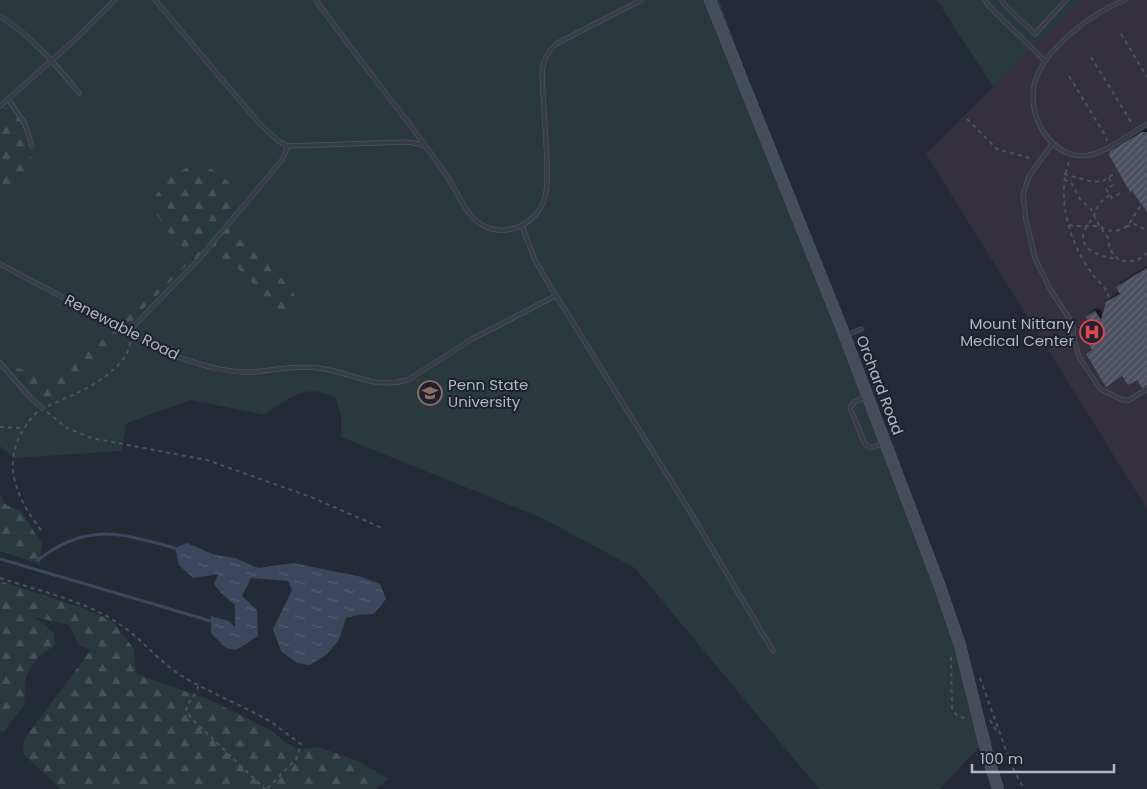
<svg xmlns="http://www.w3.org/2000/svg" width="1147" height="789" viewBox="0 0 1147 789" font-family="Poppins,sans-serif">
	<defs>
		<pattern id="forest-firs" width="22" height="20" patternUnits="userSpaceOnUse" patternTransform="scale(1.25)"><rect width="22" height="20" fill="#2a3a3c"/><path d="M5 1l3.5 6h-7zM16 11l3.5 6h-7z" fill="#465457"/></pattern>
		<pattern id="water-ripples" width="26" height="14" patternUnits="userSpaceOnUse" patternTransform="scale(1.25)"><rect width="26" height="14" fill="#3c475e"/><path d="M2 4q2-2 4 0t4 0M15 11q2-2 4 0t4 0" fill="none" stroke="#565f73"/></pattern>
		<pattern id="building-hatch" width="6" height="6" patternUnits="userSpaceOnUse" patternTransform="scale(1.25)"><rect width="6" height="6" fill="#4b5160"/><path d="M-1 1l2-2M0 6l6-6M5 7l2-2" fill="none" stroke="#636875"/></pattern>
		<filter id="shadow"><feDropShadow dx="3.5" dy="-3.5" stdDeviation="1" flood-color="#0009"/></filter>
	</defs>
	<rect width="100%" height="100%" fill="#242a36"/>
	<path fill="#34313c" d="M1080,0H1147V509L926,154Z"/>
	<path fill="#2a3a3c" fill-rule="evenodd" d="M0,0H719L993,744L978,748L940,789H819L635,568L542,518L341,437V415L336,399C307,381 289,398 265,415L191,400L127,423L121,451L14,458L0,446V203L5,204L10,185L0,110ZM236,206L234,233L258,250L294,293V306L248,278L229,260L208,256L186,266L143,309L44,401L9,365L39,376L61,369L123,315L174,262L179,246L154,211Z
		M937,0H1080L993,87Z"/>
	<path fill="url(#forest-firs)" d="M6,108L21,118L30,149L33,171L10,185L5,204L0,203V110Z
		M204,166C240,180 237,200 234,233L258,250L294,293V306L286,312L278,311L248,278L229,260L208,256L186,266L143,309L100,362L44,402L8,364L39,376L61,369L123,315L174,262L178,246L154,211L156,195L169,178L186,168Z
		M0,494L6,505L21,511L42,544L40,564L0,551Z
		M0,581L83,608L112,621L134,649L136,674L210,700L272,731L285,742L299,750L318,747L358,761L388,779L376,789H61L23,754L24,739L91,650L79,645L69,625L35,617L54,633L55,645L38,657L26,676L24,705L2,733L0,731Z"/>
	<path fill="url(#water-ripples)" d="M187,543L215,555L235,558L258,568L293,563L362,577L380,584L386,599L374,614L358,615L346,618L339,640L326,655L310,665L297,663L281,651L273,629L292,590L288,581L251,578L242,596L257,610L258,636L236,650L226,648L211,633V616L229,621L235,627V605L222,594L214,584L218,574L193,578L179,565L175,548Z"/>
	<g fill="none" stroke-linecap="round" stroke-linejoin="round">
		<path stroke="#3c475e" stroke-width="3" d="M0,559L211,621
			M38,560C86,522 121,533 175,548"/>
	</g>
	<path fill="url(#building-hatch)" filter="url(#shadow)" d="M1142,132H1147V212L1132,191L1130,192L1109,155L1110,151Z
		M1147,268V385L1142,388L1137,380L1128,385L1122,376L1106,387L1086,354L1092,350L1086,340L1096,334L1086,317L1095,311L1101,320L1106,302L1120,294L1116,287Z"/>
	<g fill="none" stroke-linecap="round" stroke-linejoin="round">
		<g stroke="#555a65" stroke-width="5">
			<path id="lane" d="M155,0L258,122L278,141L288,146L407,142L419,144L424,146
				M316,0C357,58 402,112 443,170C454,185 464,212 479,223C503,240 538,225 545,197C548,186 547,174 547,163C546,133 543,102 542,72C543,60 547,52 556,44L641,0
				M985,0L988,5L1045,61
				M1002,0L1004,4L1035,34L1066,0
				M1125,0C1095,11 1049,46 1037,76C1022,112 1052,166 1094,154C1109,150 1133,132 1147,124
				M0,16C33,38 54,62 79,93
				M8,99L25,124L32,146
				M0,106L78,37L115,0
				M1052,144L1029,176L1023,195L1026,220L1035,258L1051,291L1069,318L1073,328L1074,339L1079,357L1100,389L1123,400H1129L1147,389
				M522,226L534,258L547,281L689,510L773,651
				M0,264L171,355C196,363 223,373 250,372C274,371 292,365 318,368C353,372 371,390 408,380L472,339L555,296
				M128,332L198,260L282,160L288,146
				M847,335L861,329
				M0,363L29,396L42,408
				M866,397L854,402L850,408L865,444L871,448L884,443"/>
		</g>
		<g stroke="#555a65" stroke-width="12">
			<path id="secondary" d="M710,0L841,326L939,584L960,645L987,754L998,789"/>
		</g>
		<path stroke="#485559" stroke-width="2" stroke-dasharray="4 4" stroke-linecap="butt" d="M1121,34L1147,77
			M1091,57L1133,125
			M1069,76L1105,135L1107,141
			M967,119L997,149L1033,159
			M1143,146L1147,144
			M1133,153L1135,156
			M1069,162C1056,197 1069,242 1091,272C1097,281 1109,289 1109,301
			M1064,174L1093,182L1103,181L1117,172
			M1109,178L1113,185L1106,189L1112,198L1119,194L1116,190
			M1064,180L1071,182L1079,198L1091,209L1100,227L1108,238L1110,250L1117,258L1121,261H1135L1141,258L1147,253
			M1110,195C1096,204 1099,206 1092,219C1089,224 1083,230 1083,236C1081,252 1107,258 1119,259
			M1069,225C1078,227 1087,225 1097,226C1102,227 1107,231 1112,231C1116,231 1121,230 1124,228C1134,222 1133,212 1144,203
			M1126,227L1134,224L1147,230
			M48,406C75,394 109,381 126,355C128,351 130,345 131,340
			M37,412C0,451 9,489 41,530
			M47,412L67,428L92,438L207,460L311,497L382,528
			M0,427L20,428
			M0,578C39,591 83,600 118,623C141,638 158,661 182,676C208,692 237,703 264,718C277,725 289,736 301,744L296,759L267,789
			M951,657L952,708C956,716 960,719 969,717
			M980,678L1012,767L1024,789
			M198,686C197,696 187,700 186,711L192,719L265,789
			M990,720L998,733"/>
		<use href="#lane" stroke="#373c47" stroke-width="4"/>
		<use href="#secondary" stroke="#464c5a" stroke-width="11"/>
	</g>
	<defs>
		<g id="hospital-ring" transform="scale(1.25)"><circle r="9.5" fill="#1d222c" stroke="#e0444e" stroke-width="1.5"/><path d="M-5-5h3v3.5h4V-5h3V5h-3V1.5h-4V5h-3Z" fill="#e0444e"/></g>
		<g id="university-ring" transform="scale(1.25)"><circle r="9.5" fill="#1d222c" stroke="#8d6e63" stroke-width="1.5"/><path d="M0-5L7-2L0 1L-7-2ZM-4 1L0 2.5L4 1V4Q0 6-4 4Z" fill="#8d6e63"/></g>
	</defs>
	<g fill-rule="evenodd">
		<use href="#hospital-ring" x="1092" y="332"/>
		<use href="#university-ring" x="430" y="393"/>
	</g>
	<g text-anchor="middle" dominant-baseline="central" stroke-width="4" stroke-linejoin="round" paint-order="stroke">
		<g font-size="15" fill="#b2b7c3" stroke="#1d222c" text-anchor="end">
			<text x="1074" y="323">Mount Nittany<tspan x="1074" dy="17">Medical Center</tspan></text>
			<text x="448" y="384" text-anchor="start">Penn State<tspan x="448" dy="17">University</tspan></text>
		</g>
		<g font-size="15" fill="#b2b7c3" stroke="#1d222c">
			<text transform="translate(122 327) rotate(27)">Renewable Road</text>
			<text transform="translate(880 385) rotate(69)">Orchard Road</text>
		</g>
	</g>
	<path d="M972 764v8h142v-8" fill="none" stroke="#b2b7c3" stroke-width="2.5"/>
	<text x="980" y="764" font-size="15" fill="#b2b7c3" stroke="#1d222c" stroke-width="4" paint-order="stroke">100 m</text>
</svg>
